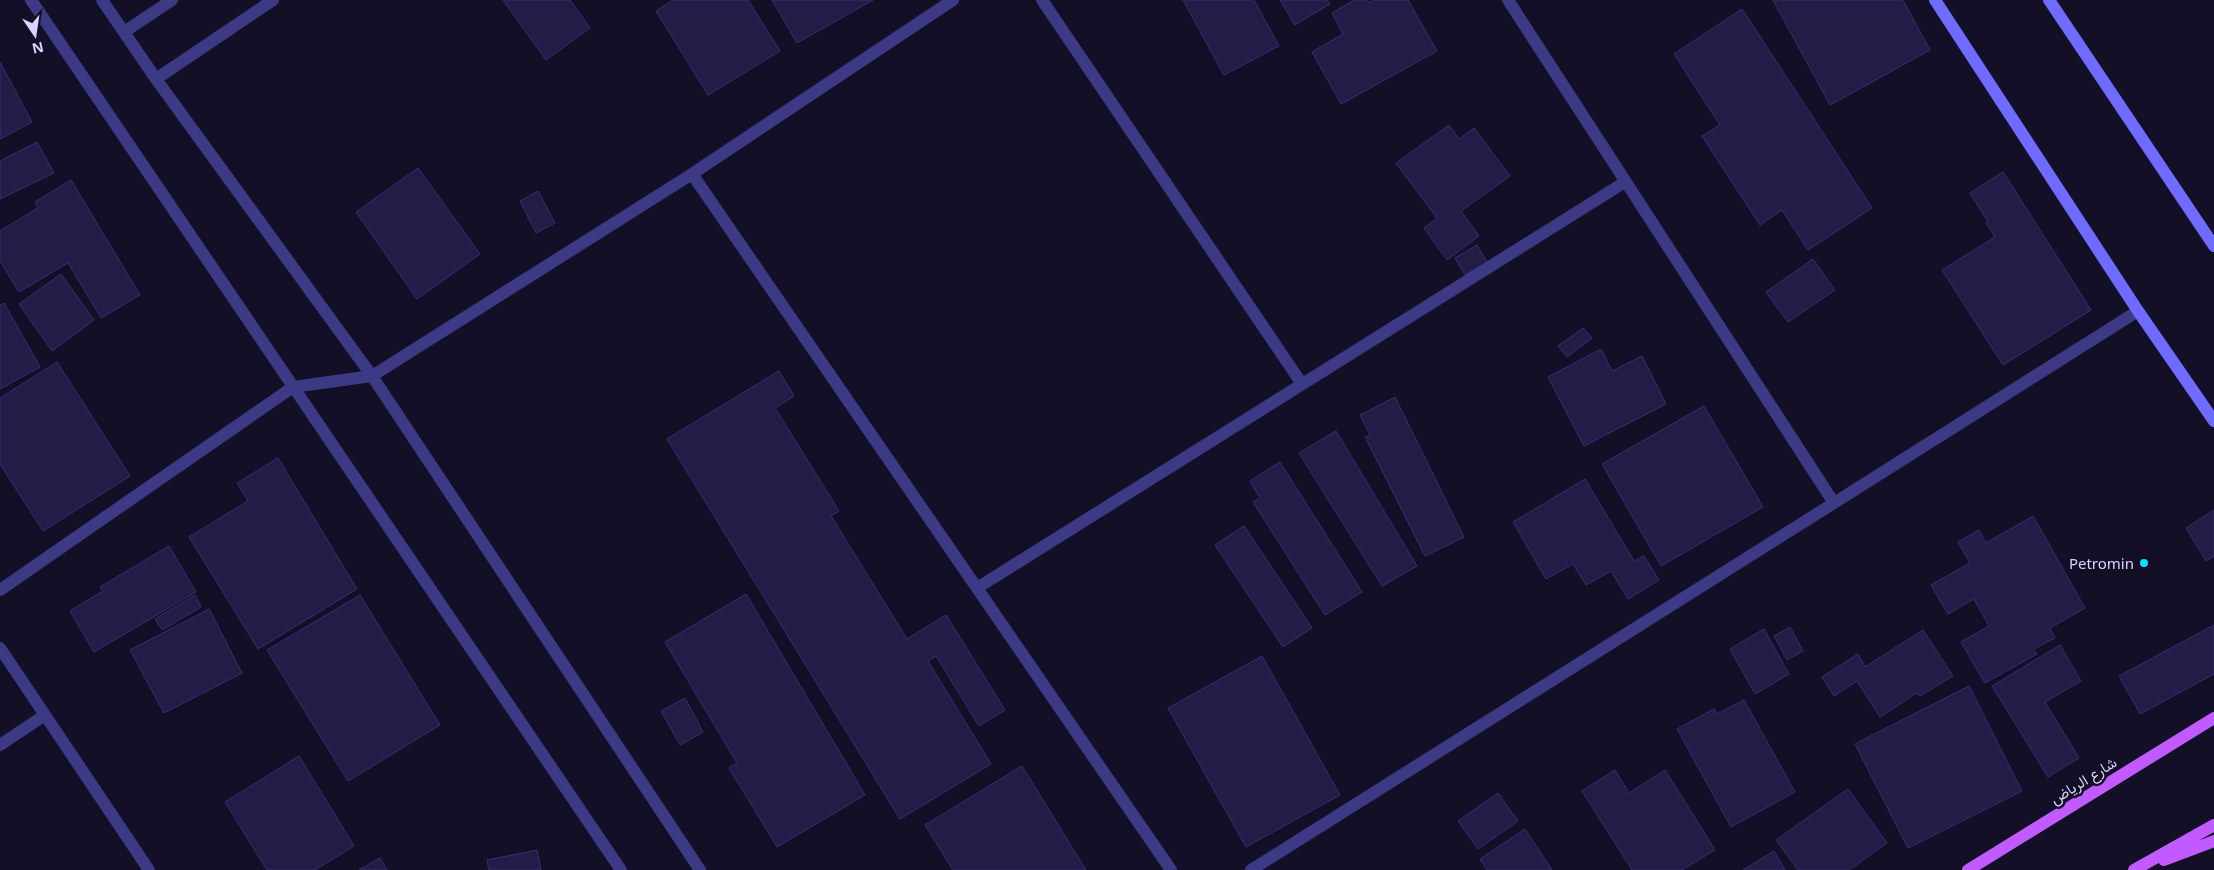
<svg xmlns="http://www.w3.org/2000/svg" width="2214" height="870" viewBox="0 0 2214 870" font-family="'Noto Sans',Vazirmatn,sans-serif">
	<rect width="100%" height="100%" fill="#130f26"/>
	<path fill="#241b47" stroke="#3b2d73" d="M503,0H570L590,28L546,60Z
		M673,0H748L780,51L708,95L656,11Z
		M772,0H873L797,43Z
		M1183,0H1254L1279,46L1224,75Z
		M1280,0H1327L1330,4L1295,25Z
		M1354,0H1367L1369,3L1374,0H1408L1437,51L1341,104L1312,52L1343,34L1332,13Z
		M1773,0H1903L1930,50L1830,105Z
		M1742,9L1872,208L1808,250L1782,210L1760,225L1702,136L1720,125L1674,54Z
		M0,62L32,122L0,139Z
		M1449,125L1459,139L1474,128L1510,176L1461,211L1479,236L1447,260L1424,228L1437,218L1396,163Z
		M37,142L54,173L0,199V161Z
		M418,168L480,254L417,299L356,212Z
		M2003,172L2091,310L2003,365L1942,270L1995,237L1986,223L1988,222L1970,193Z
		M71,180L140,295L101,318L68,263L19,292L0,261V231L38,208L35,202Z
		M538,191L555,223L536,233L520,201Z
		M1477,245L1487,262L1465,275L1455,258Z
		M1813,259L1835,290L1788,322L1766,292Z
		M61,274L94,320L52,351L19,304Z
		M4,303L40,367L0,389V305Z
		M1583,328L1592,338L1567,357L1558,346Z
		M1601,349L1612,371L1642,356L1666,404L1584,446L1548,377Z
		M57,362L130,476L43,531L0,464V398Z
		M779,371L794,396L775,408L839,511L831,516L907,639L946,615L1005,710L979,726L936,656L928,661L991,764L900,819L667,439Z
		M1395,397L1464,537L1425,556L1365,437L1370,435L1360,415Z
		M1704,406L1763,507L1661,566L1602,464Z
		M1336,431L1417,566L1382,586L1299,453Z
		M278,458L357,589L258,649L189,537L248,501L237,483Z
		M1280,462L1362,592L1325,615L1253,502L1260,498L1250,481Z
		M1585,479L1634,561L1644,556L1659,580L1628,599L1611,571L1586,585L1573,564L1546,579L1513,522Z
		M2214,510V556L2206,561L2186,528Z
		M2033,516L2085,608L2050,628L2055,638L2034,649L2037,654L1985,683L1961,642L1989,626L1974,599L1948,614L1931,585L1970,563L1958,542L1979,530L1986,543Z
		M1244,526L1312,628L1283,647L1215,545Z
		M169,546L196,592L94,652L70,611L103,591L100,587Z
		M746,594L865,795L777,847L729,768L737,763L665,642Z
		M195,595L201,607L162,630L155,619Z
		M360,595L440,725L348,781L267,650Z
		M209,609L242,673L164,713L130,650Z
		M2214,625V674L2140,714L2119,676Z
		M1790,627L1803,651L1787,660L1774,636Z
		M1764,629L1789,674L1755,694L1730,649Z
		M1923,630L1953,676L1920,696L1917,693L1880,717L1857,681L1834,696L1822,677L1858,654L1865,667Z
		M2060,645L2081,681L2045,702L2079,758L2048,777L1992,686Z
		M1262,656L1340,795L1246,847L1168,708Z
		M1969,686L2022,791L1908,848L1855,744Z
		M685,698L703,732L680,745L661,711Z
		M1744,700L1795,792L1731,827L1677,729L1714,709L1717,714Z
		M299,756L354,846L315,870H267L225,802Z
		M1022,766L1086,870H953L925,825Z
		M1615,770L1629,793L1665,770L1715,850L1682,870H1632L1582,791Z
		M1848,789L1887,843L1849,870H1798L1776,840Z
		M1498,793L1518,821L1478,849L1458,821Z
		M1525,829L1552,870H1487L1480,859Z
		M537,850L541,870H489L487,860Z
		M1774,851L1785,870H1743Z
		M380,858L387,870H359Z"/>
	<g fill="none" stroke-linecap="round" stroke-linejoin="round">
		<path stroke="#3d3a85" stroke-width="12" d="M31,0L621,870
			M102,0L156,79L372,376L700,870
			M1042,0L1302,384
			M124,32L172,0
			M156,79L273,0
			M692,174L1171,870
			M1834,503L2138,311
			M977,588L1625,182
			M0,590L293,387L372,376L692,174L953,0
			M0,648L149,870
			M0,745L45,715
			M1251,870L1834,503L1508,0"/>
		<path stroke="#6f6bff" stroke-width="12" d="M1935,0L2138,311L2214,421
			M2049,0L2214,246"/>
		<path stroke="#c25bff" stroke-width="12" d="M2164,860L2214,841
			M1968,870L2214,718
			M2134,870L2214,825"/>
	</g>
	<circle fill="#00e5ff" stroke="#130f26" stroke-width="2" cx="2144" cy="563" r="5"/>
	<g text-anchor="middle" dominant-baseline="central" stroke-width="5" stroke-linejoin="round" paint-order="stroke">
		<g font-size="15" fill="#d9d4ff" stroke="#130f26" text-anchor="end">
			<text x="2134" y="563">Petromin</text>
		</g>
		<g font-size="15" fill="#d9d4ff" stroke="#130f26">
			<text transform="translate(2083 780) rotate(-32)">شارع الرياض</text>
		</g>
	</g>
	<g transform="translate(35 35) rotate(167)" stroke="#130f26" stroke-width="4" paint-order="stroke">
	<path d="M0-4L9 19L0 12L-9 19Z" fill="#d9d4ff"/>
	<text y="-8" font-size="14" font-weight="bold" text-anchor="middle" fill="#d9d4ff">N</text>
	</g>
</svg>
